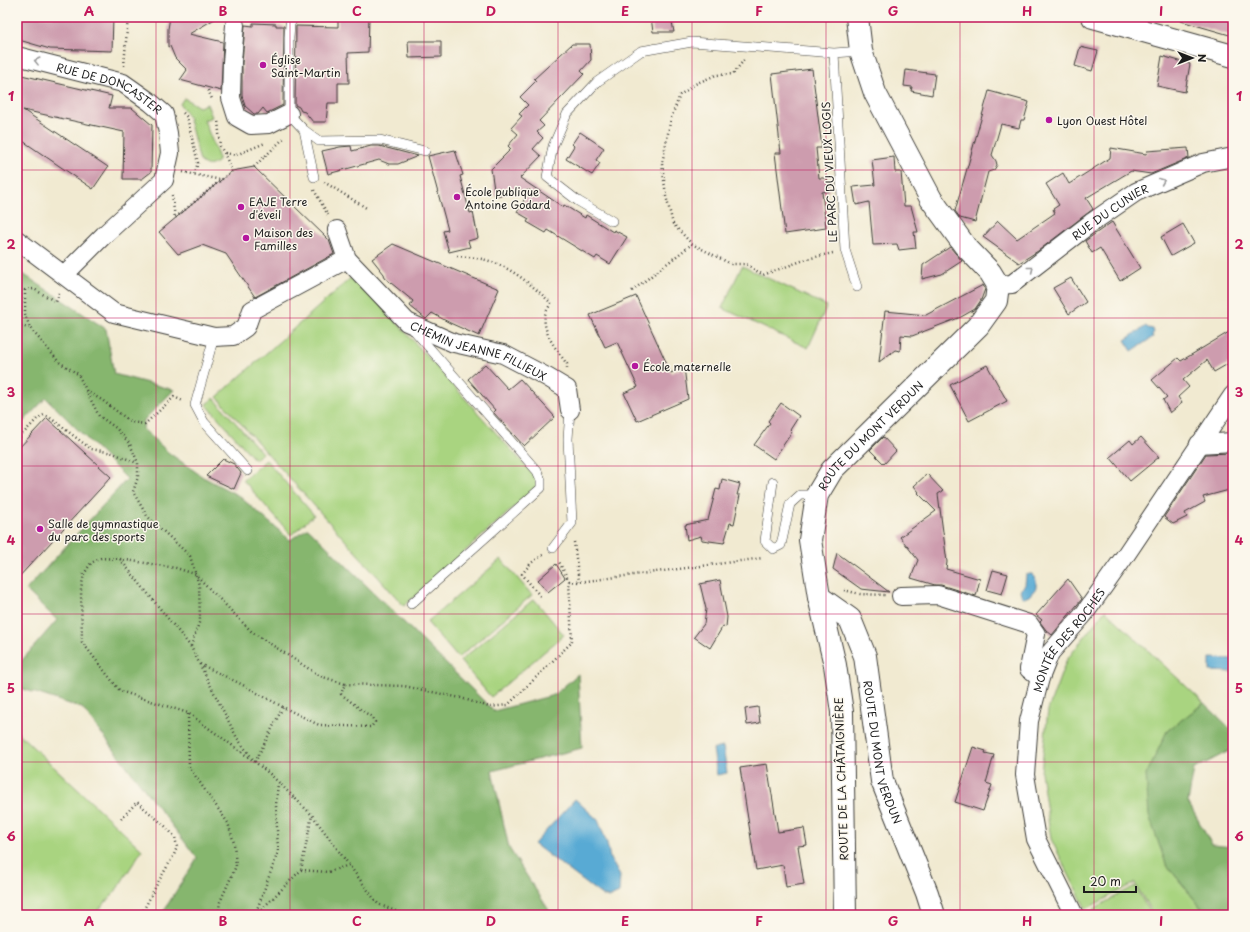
<svg xmlns="http://www.w3.org/2000/svg" width="1250" height="932" viewBox="0 0 1250 932" font-family="'Playpen Sans',sans-serif">
	<rect width="100%" height="100%" fill="#fbf7ec"/>
	<filter id="ink" filterUnits="userSpaceOnUse"><feTurbulence type="fractalNoise" baseFrequency=".025" numOctaves="2"/><feDisplacementMap in="SourceGraphic" scale="8" xChannelSelector="R" yChannelSelector="G"/><feConvolveMatrix kernelMatrix="1 2 1 2 8 2 1 2 1" color-interpolation-filters="sRGB"/></filter>
	<filter id="wash" filterUnits="userSpaceOnUse"><feTurbulence type="fractalNoise" baseFrequency=".012" numOctaves="4" result="noise"/><feDisplacementMap in="SourceGraphic" scale="16" xChannelSelector="R" yChannelSelector="G"/><feGaussianBlur stdDeviation="0.9" result="paint"/><feColorMatrix in="noise" values="0 0 0 0 0 0 0 0 0 0 0 0 0 0 0 0 0 1.4 0 .05"/><feComposite in="paint" operator="in"/></filter>
	<g filter="url(#wash)">
		<rect width="100%" height="100%" fill="#f1ead1"/>
		<path fill="#a9d480" stroke="#62784e" d="M184,98L199,107L207,104L212,117L204,120L218,156V161C211,167 207,167 200,161L188,116L180,104Z
			M742,266L827,306L808,348L722,308Z
			M354,275L541,483L404,606L217,397Z
			M214,398L262,453L255,460L206,404Z
			M266,460L314,515L291,535L243,480Z
			M501,559L532,595L458,658L427,622Z
			M534,599L564,635L491,697L460,661Z
			M1105,610L1204,703L1167,731L1166,864L1207,915H1153L1135,883L1086,909L1051,839L1041,772L1048,710L1066,661Z
			M17,732L142,850L115,892L94,915H17Z
			M1135,886L1151,915H1096L1093,909Z"/>
		<path fill="#86b66e" stroke="#516945" d="M17,270L106,329L114,374L174,390L144,420L143,429L169,453L203,477L239,496L290,540L308,528L494,711L554,695L578,674L582,748L492,771L509,848L552,915H161L197,858L82,708L17,687V666L57,620L26,590L127,479L46,398L17,428Z
			M1204,703L1233,731V749L1194,769L1188,802L1212,845L1233,847V915H1207L1166,864L1149,816L1146,775L1167,731Z"/>
		<path fill="#59aad4" stroke="#3a6378" d="M1146,326L1148,328L1153,329L1154,332L1152,335L1153,337L1132,351L1125,340Z
			M1030,574H1032L1036,580V588L1029,596L1024,598L1022,597L1020,590L1025,585L1026,575Z
			M1210,658L1233,659V672L1210,671Z
			M723,747L727,773L717,775L713,749Z
			M575,799L598,820L607,843L610,858L620,876L619,893L610,897L603,896L534,844Z"/>
		<g id="blocks">
			<path fill="#cd9cae" d="M19,17H113L112,51L50,49L19,40Z
				M170,17H218L189,34L223,42L221,91L180,80L187,70L175,58L170,46L168,47V29Z
				M338,17H369L368,52L348,53L349,83H338V103H328L326,122H313L305,112L301,111L299,107L295,105L296,26L338,27Z
				M651,17H671L674,32H653Z
				M1181,17H1233V36L1181,21Z
				M253,23L276,24V26H284L283,105L267,113L263,108L258,114H254L245,106L242,96V63L245,25L253,26Z
				M408,41H441V57L409,58Z
				M572,44H590L591,60L581,71L584,74L539,121L544,126L537,132L543,138L533,149L541,156L520,178L563,207L564,205L585,218L586,215L613,232L614,230L627,237L610,264L597,256L595,259L548,230L546,233L527,222L529,219L517,212L530,190L495,196L491,169L511,149L508,146L518,134L511,128L522,116L519,114L528,105L520,97L536,81L534,79Z
				M1080,47L1098,51L1092,71L1075,66Z
				M1162,56L1190,64L1185,92L1157,86Z
				M812,69L822,148H816L819,178H827L829,191L822,192L826,228L785,234L775,153H781L772,74Z
				M906,70L935,74L932,95L911,91L912,87L904,86Z
				M17,74L112,96L109,108H132L152,125L151,172L142,179H123L124,132L23,110L108,167L93,189L17,137Z
				M989,91L1029,102L1024,120H1021L1019,128L1001,124L992,155L996,161L997,165L994,170L988,172L975,222L960,218L955,211Z
				M580,132L604,148L596,160L600,163L592,175L566,159L574,146L572,144Z
				M351,146L352,151L371,146H379L418,156L398,164H389L379,160L328,174L322,151L340,147Z
				M1111,148L1146,154L1147,151L1188,148L1189,158L1151,174L1131,171L1086,198L1093,209L1038,251L1019,263L983,237L998,221L1017,239L1055,213L1053,209L1059,205L1046,184L1063,173L1069,184L1110,158Z
				M455,150L463,175L460,176L470,213L473,212L478,238L468,241L470,247L449,252L443,231L448,230L428,156Z
				M894,157L895,172H901L904,206H911L918,232H914L916,248L899,250L897,244L873,245L869,202L856,205L853,187L875,185L872,160Z
				M254,167L329,240L334,254L255,297L226,254L202,245L178,254L159,232L232,171Z
				M1112,222L1140,268L1120,281L1100,248L1092,253L1085,241Z
				M1183,224L1194,243L1171,256L1161,237Z
				M393,244L499,289L479,336L450,323L432,313L426,319L410,306L413,301L385,278L384,274L372,259Z
				M950,247L962,261L942,274L922,279L923,265Z
				M1071,278L1086,302L1069,314L1053,288Z
				M983,285L985,289L981,300L975,309L961,317L912,336L901,335L900,351L895,350L879,362L885,311L926,315Z
				M636,296L671,373L684,367L688,399L637,421L624,393L638,387L617,342L605,347L590,315Z
				M1229,332L1233,338L1230,341L1233,346V361L1214,372L1207,360L1183,380L1189,387L1178,397L1182,403L1170,413L1163,400L1167,397L1152,380L1178,358L1181,361Z
				M485,364L508,389L520,379L555,417L524,446L493,412L495,410L468,379Z
				M987,365L1007,401L969,421L950,385Z
				M781,403L799,416L790,430L792,432L774,459L754,445L770,423L768,421Z
				M47,418L111,477L17,579V450Z
				M883,437L896,451L884,464L870,450Z
				M1141,437L1159,457L1130,481L1110,457L1130,440L1133,444Z
				M1233,453V489L1203,497L1205,502L1185,513L1187,517L1173,524L1164,517L1206,454Z
				M223,459L234,464L241,473L234,489L206,476Z
				M927,474L943,491L938,494L947,562L946,569L980,579L976,596L941,585H935L911,578L918,560L900,537L936,511L918,493L919,492L914,486Z
				M722,479L740,484L737,495H740L734,524L730,523L724,543L702,540L701,536L687,540L685,525L708,520L716,489L720,490Z
				M837,553L856,567L889,592L861,589L833,569Z
				M556,564L565,578L548,592L538,580Z
				M993,570L1008,574L1002,594L987,590Z
				M1068,579L1082,599L1052,635L1046,630L1040,622L1042,620L1036,615Z
				M720,580L727,617L726,627L723,626L710,648L694,637L704,624L706,609L700,584Z
				M758,707L760,723L747,725L745,709Z
				M973,747L986,751L985,753L994,755L986,783L992,785L983,811L955,802Z
				M767,764L778,832L804,828L807,845L798,846L804,884L786,887L783,865L756,870L740,768Z"/>
		</g>
	</g>
	<g filter="url(#ink)">
		<use href="#blocks" fill-opacity="0" stroke="#3c3b37" stroke-width="1"/>
		<g fill="none" stroke-linecap="round" stroke-linejoin="round">
			<g stroke="#3c3b37" stroke-width="10">
				<path id="lane" d="M294,17L290,24L289,37V114L304,130L319,141L380,140L425,151
					M834,53L845,250L857,287
					M304,130L314,177
					M612,221L578,201L547,177L553,146L567,114L597,82L641,51L692,42L834,53L861,51
					M214,337L195,405L204,422L248,471
					M773,482L765,541L773,549L781,545L790,504L800,495H817
					M553,548L572,523L568,439L570,410
					M411,604L541,488V480L537,471L413,329"/>
			</g>
			<g stroke="#3c3b37" stroke-width="20">
				<g id="street">
					<path d="M235,25L232,62L231,98L237,117L251,125L269,124L289,114"/>
					<path id="s1" d="M17,56L123,83L150,102L164,114L168,133L170,153L164,180L104,235L64,275"/>
					<path id="s2" d="M337,230L347,259L407,322L454,343L503,354L547,377L567,389L570,410"/>
					<path d="M17,240L114,313L214,337L233,336L246,327L252,310L347,259"/>
					<path id="s3" d="M998,285L1012,284L1091,223L1136,192L1203,163L1233,157"/>
					<path d="M1199,444L1233,442"/>
					<path d="M901,596L938,595L1029,624L1036,634L1029,669L1040,678"/>
					<path id="s4" d="M1074,915L1036,839L1025,775L1029,721L1040,678L1050,653L1084,614L1123,559L1233,395"/>
				</g>
			</g>
			<g stroke="#3c3b37" stroke-width="24">
				<g id="secondary">
					<path d="M1093,17L1233,56"/>
					<path id="s5" d="M819,597L850,619L865,656L882,781L927,893L934,915"/>
					<path id="s6" d="M845,915L842,712L835,665L819,597L810,540L817,495L832,470L978,326L996,301L998,285L990,272L965,246L931,199L875,93L861,51L857,17"/>
				</g>
			</g>
			<path stroke="#3c3b37" stroke-width="2.5" stroke-dasharray="1 3" stroke-linecap="butt" d="M744,60L733,74L716,75L695,84L680,95L671,118L662,164L666,196L673,224L692,244L731,264H746L763,275L807,259L833,253
				M124,66L128,17
				M208,90L212,99
				M183,113L187,117L198,163L194,174
				M225,153L236,155L265,143
				M254,167L284,138
				M183,172L221,180
				M324,182L368,209
				M314,190L328,215
				M172,195L175,218L232,171L224,153L220,146L218,119
				M457,256C470,257 483,258 495,263C516,271 535,288 551,303C549,307 546,311 545,315C542,333 557,350 567,364V369
				M632,291L692,244
				M59,293L56,302L34,289L25,290V314L30,328L59,362L78,374L99,416L116,428L130,444L138,463V477L133,492L147,516L190,556L199,585L200,620L191,646
				M17,325L29,328
				M86,391L102,400L131,422L145,424L174,397L183,401
				M17,440L38,418L44,415L49,417L91,449L113,453L137,463
				M574,542L579,582
				M120,559L176,568L195,574L252,632L320,676L345,684
				M569,581L579,582L763,558
				M844,590L860,594L885,595
				M540,596L522,574L531,563L543,555
				M200,664L241,684L283,707
				M188,714L189,767L228,823L234,843L236,866L220,902L218,915
				M255,762L237,738L191,647L120,559L101,558L91,563L84,574L81,589L82,642L120,691L188,713L255,762L270,774L312,815L378,904L405,915
				M255,762L283,707L319,725L371,727L375,722L371,716L364,712L341,694L345,684L404,686L461,698L489,707L508,705L572,642L569,581L558,560
				M121,819L137,802L165,826L175,837L177,847L174,855L157,884L141,915
				M301,870L328,872L349,865
				M255,915L278,852L276,805L278,783
				M256,915L301,870L312,815"/>
			<use href="#lane" stroke="#fff" stroke-width="9"/>
			<use href="#street" stroke="#fff" stroke-width="18"/>
			<use href="#secondary" stroke="#fff" stroke-width="22"/>
		</g>
		<defs><path id="oneway-chevron" d="M-2-3.5L2.5 0L-2 3.5" fill="none" stroke-width="1.6" stroke-linecap="round" stroke-linejoin="round"/></defs>
		<g stroke="#999">
			<use href="#oneway-chevron" transform="translate(37 61) rotate(-166)"/>
			<use href="#oneway-chevron" transform="translate(1162 181) rotate(-23)"/>
			<use href="#oneway-chevron" transform="translate(1031 269) rotate(-38)"/>
		</g>
	</g>
	<path fill="none" stroke="#c2185b" stroke-width="1" stroke-opacity="0.55" d="M156,17V915M290,17V915M424,17V915M558,17V915M692,17V915M826,17V915M960,17V915M1094,17V915M17,170H1233M17,318H1233M17,466H1233M17,614H1233M17,762H1233"/>
	<g fill="#b5179e" stroke="#fbf7ec" stroke-width="1.5">
		<circle cx="263" cy="65" r="4"/>
		<circle cx="1049" cy="120" r="4"/>
		<circle cx="457" cy="197" r="4"/>
		<circle cx="241" cy="207" r="4"/>
		<circle cx="246" cy="238" r="4"/>
		<circle cx="635" cy="366" r="4"/>
		<circle cx="40" cy="529" r="4"/>
	</g>
	<g text-anchor="middle" dominant-baseline="central" stroke-width="3" stroke-linejoin="round" paint-order="stroke">
		<g font-size="11" fill="#1c1c1c" stroke="#fbf7ec" text-anchor="start">
			<text x="271" y="59">Église<tspan x="271" dy="13">Saint-Martin</tspan></text>
			<text x="1057" y="120">Lyon Ouest Hôtel</text>
			<text x="465" y="191">École publique<tspan x="465" dy="13">Antoine Godard</tspan></text>
			<text x="249" y="201">EAJE Terre<tspan x="249" dy="13">d'éveil</tspan></text>
			<text x="254" y="232">Maison des<tspan x="254" dy="13">Familles</tspan></text>
			<text x="643" y="366">École maternelle</text>
			<text x="48" y="523">Salle de gymnastique<tspan x="48" dy="13">du parc des sports</tspan></text>
		</g>
		<g font-size="11" fill="#1c1c1c" stroke="#fbf7ec">
			<text stroke="none"><textPath href="#s1" startOffset="99">RUE DE DONCASTER</textPath></text>
			<text transform="translate(829 172) rotate(-93)">LE PARC DU VIEUX LOGIS</text>
			<text stroke="none"><textPath href="#s3" startOffset="136">RUE DU CUNIER</textPath></text>
			<text stroke="none"><textPath href="#s2" startOffset="195">CHEMIN JEANNE FILLIEUX</textPath></text>
			<text stroke="none"><textPath href="#s6" startOffset="504">ROUTE DU MONT VERDUN</textPath></text>
			<text stroke="none"><textPath href="#s4" startOffset="296">MONTÉE DES ROCHES</textPath></text>
			<text stroke="none"><textPath href="#s5" startOffset="176">ROUTE DU MONT VERDUN</textPath></text>
			<text transform="translate(841 779) rotate(-92)">ROUTE DE LA CHÂTAIGNIÈRE</text>
		</g>
	</g>
	<rect width="1250" height="932" fill="none" stroke="#fbf7ec" stroke-width="44"/>
	<g transform="translate(1192 58) rotate(90)" stroke="#fbf7ec" stroke-width="3" paint-order="stroke">
	<path d="M0-3L7 15L0 10L-7 15Z" fill="#1c1c1c"/>
	<text y="-6" font-size="11" font-weight="bold" text-anchor="middle" fill="#1c1c1c">N</text>
	</g>
	<path d="M1084 886v6h52v-6" fill="none" stroke="#1c1c1c" stroke-width="2"/>
	<text x="1090" y="886" font-size="12" fill="#1c1c1c" stroke="#fbf7ec" stroke-width="3" paint-order="stroke">20 m</text>
	<rect x="22" y="22" width="1206" height="888" fill="none" stroke="#c2185b" stroke-width="1.5"/>
	<g font-size="13" text-anchor="middle" font-weight="bold" fill="#c2185b">
		<text x="89" y="16">A</text>
		<text x="223" y="16">B</text>
		<text x="357" y="16">C</text>
		<text x="491" y="16">D</text>
		<text x="625" y="16">E</text>
		<text x="759" y="16">F</text>
		<text x="893" y="16">G</text>
		<text x="1027" y="16">H</text>
		<text x="1161" y="16">I</text>
		<text x="11" y="101">1</text>
		<text x="1239" y="101">1</text>
		<text x="11" y="249">2</text>
		<text x="1239" y="249">2</text>
		<text x="11" y="397">3</text>
		<text x="1239" y="397">3</text>
		<text x="11" y="545">4</text>
		<text x="1239" y="545">4</text>
		<text x="11" y="693">5</text>
		<text x="1239" y="693">5</text>
		<text x="11" y="841">6</text>
		<text x="1239" y="841">6</text>
		<text x="89" y="926">A</text>
		<text x="223" y="926">B</text>
		<text x="357" y="926">C</text>
		<text x="491" y="926">D</text>
		<text x="625" y="926">E</text>
		<text x="759" y="926">F</text>
		<text x="893" y="926">G</text>
		<text x="1027" y="926">H</text>
		<text x="1161" y="926">I</text>
	</g>
</svg>
